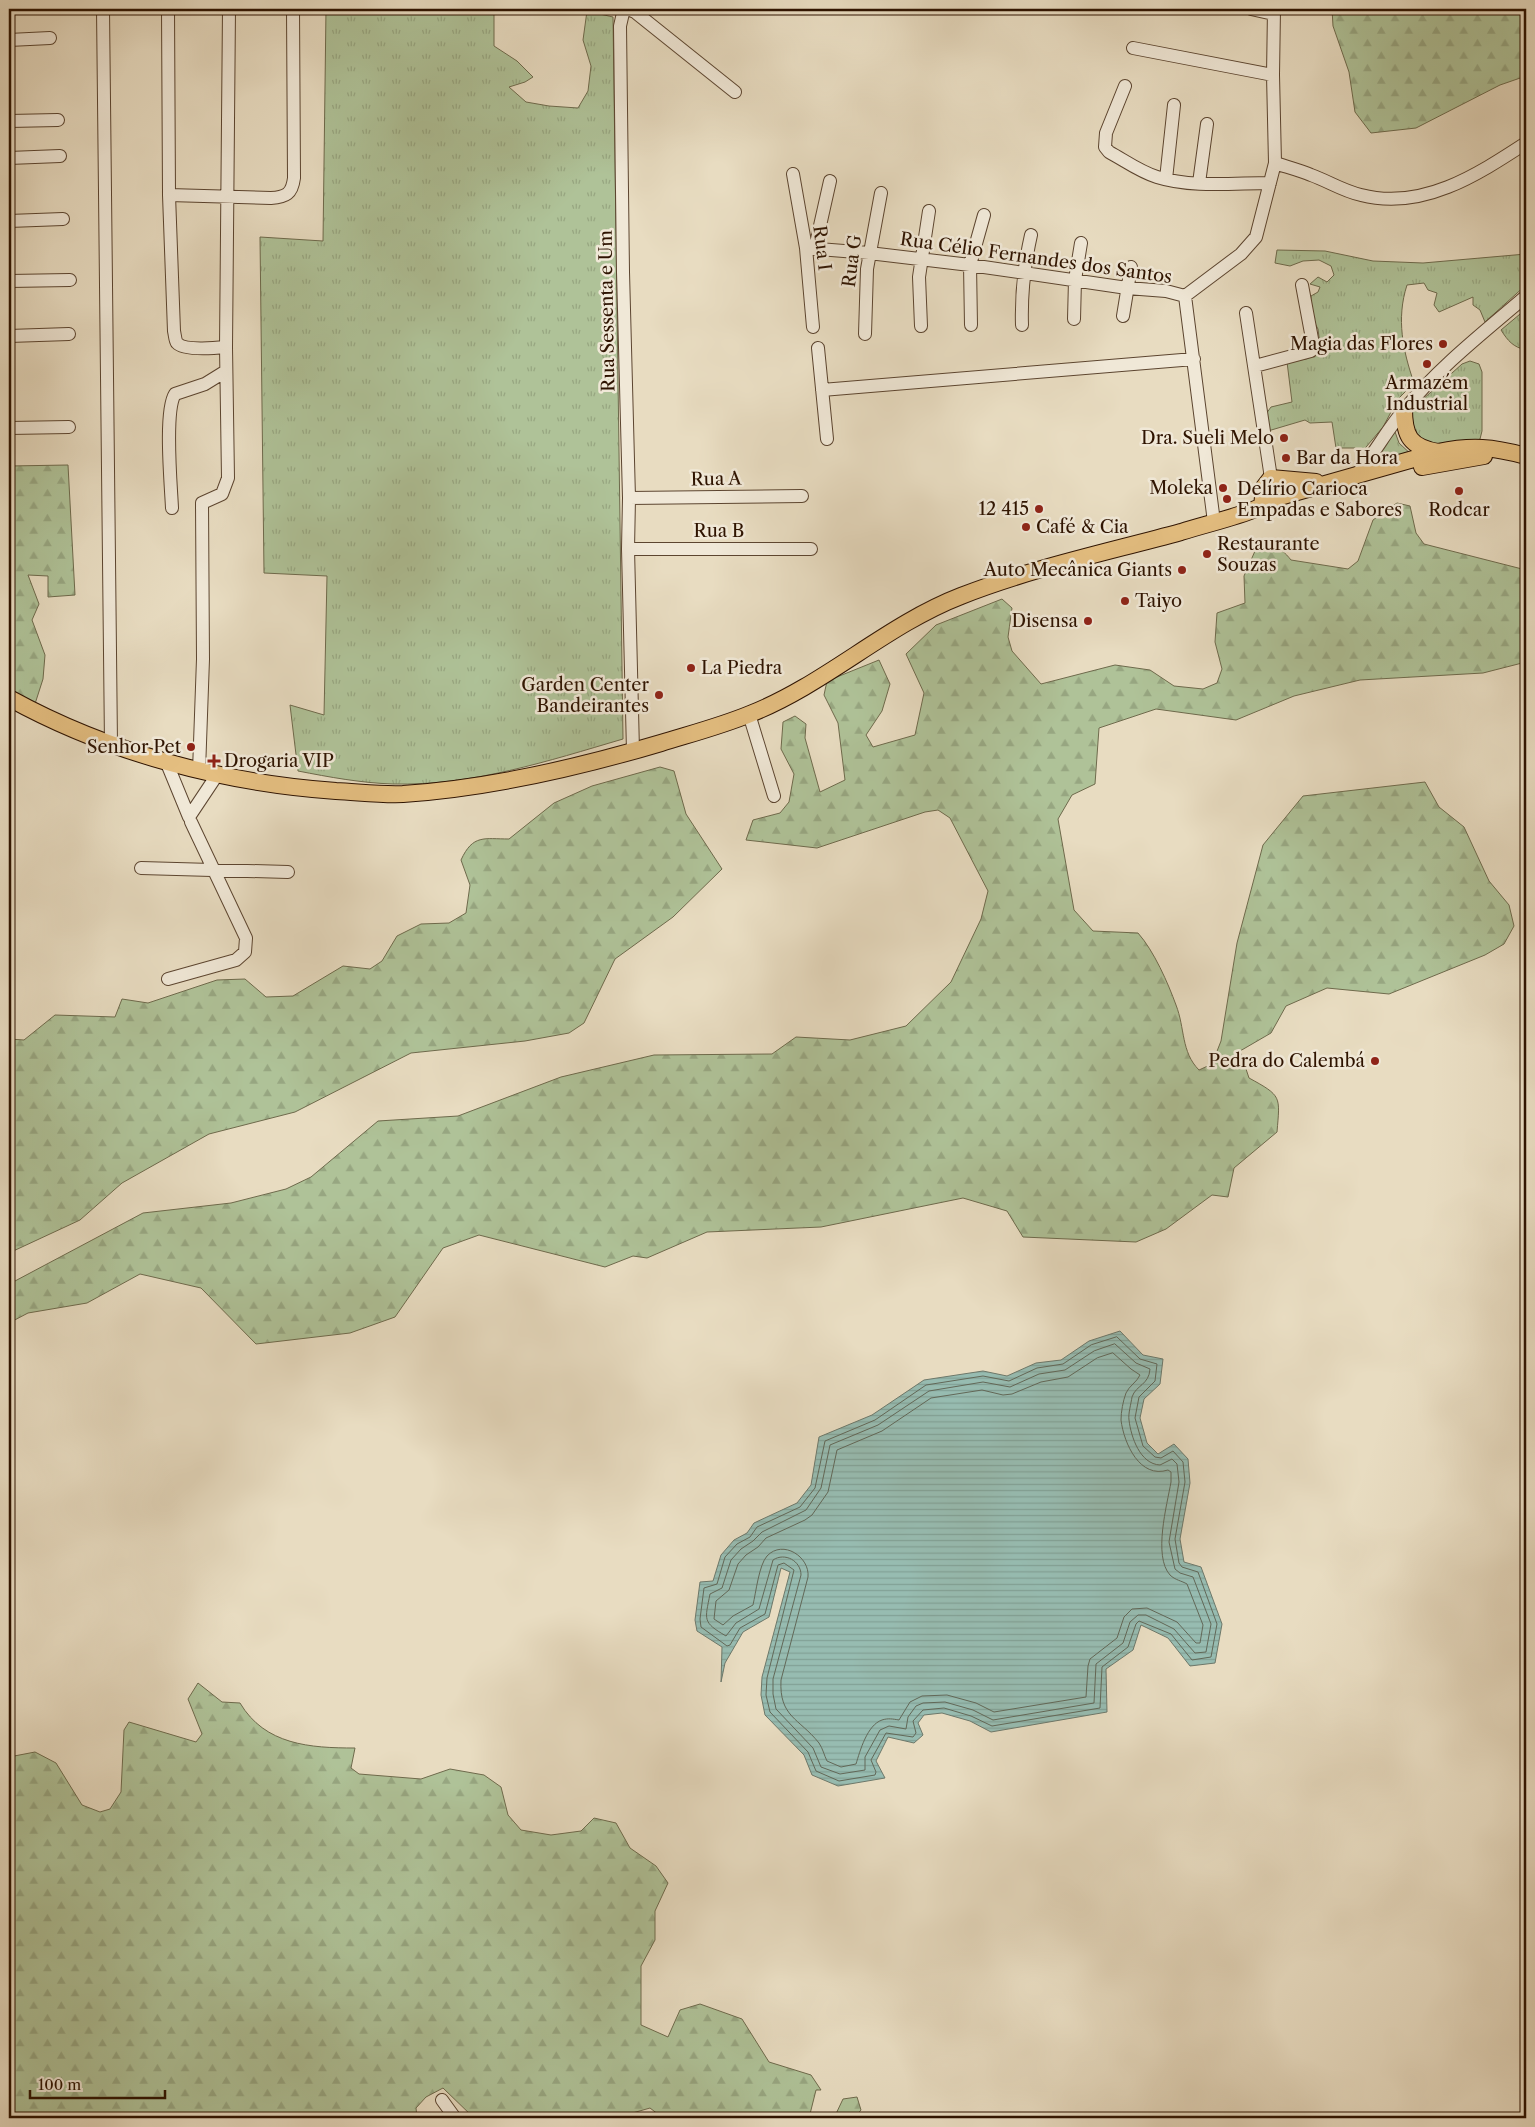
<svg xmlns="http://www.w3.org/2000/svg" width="1535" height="2127" viewBox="0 0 1535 2127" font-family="'Libre Caslon Text',serif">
	<defs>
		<pattern id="grass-tufts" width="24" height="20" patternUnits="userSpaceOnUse" patternTransform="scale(1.25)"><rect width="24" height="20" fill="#afc298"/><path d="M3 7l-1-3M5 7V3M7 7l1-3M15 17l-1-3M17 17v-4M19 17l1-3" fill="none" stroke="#97a681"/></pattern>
		<pattern id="forest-firs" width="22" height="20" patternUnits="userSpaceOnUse" patternTransform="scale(1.25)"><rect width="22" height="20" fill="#afc298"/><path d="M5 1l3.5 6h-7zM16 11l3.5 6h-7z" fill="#97a681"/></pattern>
		<pattern id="water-rules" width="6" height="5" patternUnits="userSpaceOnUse" patternTransform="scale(1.25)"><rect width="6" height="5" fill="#97bcb1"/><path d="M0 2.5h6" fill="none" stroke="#82a196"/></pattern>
	</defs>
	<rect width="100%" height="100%" fill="#e8dcc1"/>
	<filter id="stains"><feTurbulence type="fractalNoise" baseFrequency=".004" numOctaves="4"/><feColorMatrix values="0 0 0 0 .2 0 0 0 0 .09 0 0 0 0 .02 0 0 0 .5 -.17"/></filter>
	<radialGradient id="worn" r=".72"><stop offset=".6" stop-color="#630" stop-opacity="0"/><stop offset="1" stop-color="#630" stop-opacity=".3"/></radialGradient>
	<path fill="url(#grass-tufts)" stroke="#6e6a4c" d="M326,9H494V46L517,61L533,77L525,82L509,87L526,102L549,106L578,108L588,91L591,66L583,40L587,11L613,17L623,739C548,761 472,786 393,784C361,783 329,777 298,771L290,705L324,715L327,576L264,573L260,237L323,241Z
		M1277,250L1325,251L1373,261L1423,263L1526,254V285L1485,322L1480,310L1473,305V297L1439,312L1434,305L1437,293L1428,290L1424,283L1407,285C1396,319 1403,351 1414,383L1398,399L1383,427L1361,453L1355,448H1336L1332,422L1310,423L1305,420L1268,431L1266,414L1271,407L1292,402L1287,362L1306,359L1317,354L1320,345L1318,329L1311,316V296L1318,292L1320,287L1310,284L1318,277L1327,282L1334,275L1331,266L1319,260L1303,261L1290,266L1275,263Z
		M1526,309V350C1513,347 1508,341 1501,330Z
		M1470,361L1479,364L1482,372V431L1480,439L1474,442L1423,444L1414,439L1411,410L1462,364Z
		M1394,429L1399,443L1413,456L1365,468Z"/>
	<path fill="url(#forest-firs)" stroke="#6e6a4c" d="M1332,9H1526V76L1500,85L1416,128L1371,133L1355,112L1349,72L1333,26Z
		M68,465L75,595L48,597V576L28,575L39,604L32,620L45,655L43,679L34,707L9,693V466Z
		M1397,503L1410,506L1416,533L1424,544L1526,570V662L1483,673L1360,680L1294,696L1236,720L1156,709L1099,728L1095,784L1072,795L1058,819L1074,910L1093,931L1138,933C1154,951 1168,983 1176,1005C1185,1028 1181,1052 1199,1070L1212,1064L1221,1041L1237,943L1263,845L1303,796L1425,782L1439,807L1464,827L1489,881L1509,905L1514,926L1504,944L1485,955L1389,994L1327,988L1286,1006L1271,1033L1240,1051L1249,1078C1282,1096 1280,1096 1277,1132L1234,1168L1228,1197L1212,1195L1166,1229L1136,1242L1023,1237L1007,1211L963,1198L821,1227L707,1232L647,1258L633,1256L605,1267L479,1235L443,1248L395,1317L350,1333L256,1344L201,1288L140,1274L87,1303L28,1313L9,1323V1282L15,1281L143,1213L231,1203L286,1189L311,1177L378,1121L458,1116L561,1077L654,1055L772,1054L796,1037L850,1040L906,1026L951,982L981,919L988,891L950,818L938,810L925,812L817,848L746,840L753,820L780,813L789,802L794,774L781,749L783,722L795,716L806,724L805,738L820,792L845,780L838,723L824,695L827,681L879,660L890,684L882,711L866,735L873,747L915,735L924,693L906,654L936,625L1002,599L1012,608L1008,637L1012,651L1041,684L1115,665L1150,670L1174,686L1203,689L1217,683L1222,669L1215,642L1217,613L1245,603L1244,576L1255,551C1273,545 1279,545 1291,560L1348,569L1358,561L1373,520Z
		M660,767L674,771L686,814L722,869L673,917L615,959L584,1023L569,1033L525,1041L411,1053L295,1112L209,1134L122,1183L80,1220L9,1253V1039L24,1040L55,1015L115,1017L122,999L148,1003L217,980L245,979L266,997L293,996L343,966L370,969L382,961L397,936L421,924L449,923L466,913L470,885L461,860C473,834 484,839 509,839L554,803L592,786Z
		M198,1683L222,1702L240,1703C265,1745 310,1748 355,1748L351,1768L359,1774L421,1779L450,1769L484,1775L501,1787L508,1815L521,1830L551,1835L581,1831L594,1818L616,1823L630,1848L656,1866L668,1883L655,1911V1940L641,1966V2025L668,2037L680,2010L700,2004L742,2019L769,2062L811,2075L821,2090H816L809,2118H663L650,2108L615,2118H474L443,2088L426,2097L416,2108L417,2118H9V1757L35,1752L56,1763L82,1805L100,1812L110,1809L121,1792L124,1730L129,1722L196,1742L202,1734L188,1699Z
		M857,2097L861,2110L854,2118H834L843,2099Z"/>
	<path fill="url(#water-rules)" stroke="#6d786a" d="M1120,1331L1143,1355L1163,1359L1160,1384L1144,1399L1140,1418L1147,1443L1158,1454L1174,1444L1188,1459L1190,1483L1180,1539L1184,1562L1201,1567L1222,1624L1215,1663L1190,1666L1168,1638L1141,1625L1133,1650L1106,1669L1107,1712L991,1732L970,1721L942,1713L924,1715L918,1723L923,1735L914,1743L888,1737L876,1761L885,1778L838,1786L812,1775L804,1755L765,1715L761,1695L762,1677L790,1572L781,1568L769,1617L743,1632L725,1663L721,1682L722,1647L697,1631L695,1620L700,1582L713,1581L721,1555L734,1540L747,1533L754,1523L797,1503L811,1485L819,1437L872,1415L924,1380L983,1371L1007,1376L1036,1363L1061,1360L1089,1341Z"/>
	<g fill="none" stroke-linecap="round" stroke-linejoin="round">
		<path stroke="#626858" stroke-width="1" d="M1117,1337L1140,1359L1157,1364L1155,1381L1139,1397L1135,1418L1143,1446L1155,1457L1161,1458L1173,1451L1183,1462L1185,1482L1175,1539L1179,1563L1182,1567L1198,1572L1217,1624L1211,1657L1192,1660L1171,1634L1139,1621L1136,1624L1128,1647L1102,1667L1100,1708L992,1726L971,1716L944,1708L923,1710L913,1721L916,1733L913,1737L886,1733L871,1760L876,1772L875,1775L839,1781L816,1771L808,1752L770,1712L766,1695L767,1678L794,1570L784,1563L778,1565L765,1614L740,1628L730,1645L727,1646L701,1627L700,1619L704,1588L717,1584L725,1557L737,1544L750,1537L757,1527L800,1507L815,1488L825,1441L875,1420L926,1385L983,1376L1009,1381L1037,1368L1063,1364L1091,1345Z
			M1115,1344L1136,1363L1150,1369C1149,1385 1136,1385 1132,1397C1131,1404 1128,1414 1129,1420C1131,1437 1140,1464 1160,1465L1172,1459L1177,1464L1179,1482L1169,1542L1175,1569L1180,1573L1193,1577L1211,1624L1206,1652L1195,1653L1174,1629L1146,1615H1138L1130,1622L1123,1643L1096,1664L1094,1703L993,1720L973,1710L945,1702L923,1703L916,1706L908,1717L906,1729L889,1726L880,1730L865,1757V1770L840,1774L821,1767L813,1748L776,1709L773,1694V1679L801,1575C801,1561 785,1552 773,1560L759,1609L736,1623L726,1636C702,1622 705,1620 710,1594L722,1588L731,1560L741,1549L753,1541L762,1532L806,1510L821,1488L830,1445L878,1425L929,1391L983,1382L1010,1387L1039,1374L1065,1370L1094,1351Z
			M1113,1353L1131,1369L1140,1375C1137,1382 1129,1386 1126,1393C1123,1401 1121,1412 1121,1420C1124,1444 1140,1479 1168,1470L1171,1472V1482C1167,1505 1153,1556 1170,1575C1175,1580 1182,1581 1187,1584L1203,1625L1200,1643H1196L1177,1622L1147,1608L1132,1609L1124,1617L1117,1638L1090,1659L1088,1666L1086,1697L994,1712L976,1703L947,1695L922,1696L910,1702L899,1720C893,1719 888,1718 882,1720C867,1725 860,1751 856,1764L841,1767L827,1761C824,1755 823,1749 819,1743C799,1718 779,1717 781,1680L808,1577C810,1557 783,1539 767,1556C759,1565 756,1592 753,1605L733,1616L723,1625L714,1619L716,1601L729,1590L738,1564L746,1555L758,1547L766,1538L805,1520L812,1515L828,1492L837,1450L882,1431L931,1398L982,1390L1003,1395L1012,1394L1041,1382L1068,1377L1097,1358Z"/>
		<g stroke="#5c4530" stroke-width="14">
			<path id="minor" d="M103,9L111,744
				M168,9L169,195L174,331C175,335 175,340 177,343C184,351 216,348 226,347
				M1251,9L1274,14
				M9,40L50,38
				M1133,48L1273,75
				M1125,86L1106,133L1105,147L1109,152C1124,160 1140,172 1157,177C1192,188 1234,183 1270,183
				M9,121L58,120
				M9,158L60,156
				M1275,163C1287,167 1299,170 1311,175C1328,181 1343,191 1361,195C1422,211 1477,175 1526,143
				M793,174L806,248L813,327
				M1166,179L1174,105
				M1199,183L1207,124
				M169,195L271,198C286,197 292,194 294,178L293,9
				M9,221L63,219
				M806,248L869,253L970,265L1127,288L1166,291L1185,296
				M815,248L830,181
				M9,281L70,280
				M1185,296L1241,254L1256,237L1275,163L1273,75L1274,9
				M1185,296L1214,522
				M1246,313L1271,478
				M1123,316L1131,267
				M1074,319L1075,280L1081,243
				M971,325L970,265L984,215
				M1022,325C1021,293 1024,266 1031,235
				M921,326L919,277L929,211
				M865,334L867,269L881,193
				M9,336L69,334
				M818,348L827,439
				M1255,366L1311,351L1313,344L1302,285
				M822,390L1194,359
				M9,428L69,427
				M1340,490C1367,470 1382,435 1404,410C1439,367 1484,332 1526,296
				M629,498L802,496
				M172,508C171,485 164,411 175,394L205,384L226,371
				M628,549H811
				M749,714L774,796
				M633,751L628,549L629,498L623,272L620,26L623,13L628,9L635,12L735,92
				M166,761L189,817
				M199,771L203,659L202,503L222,494L228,478L226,347L229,9
				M189,817L217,775
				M141,868L288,872
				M168,979L236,960L245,952L246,938L191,822
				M442,2100L455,2118"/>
		</g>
		<g stroke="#2e1300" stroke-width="18">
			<path id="major" d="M1404,409C1404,436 1410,447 1438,452
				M1422,467L1484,456
				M1262,507L1264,487L1271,478L1316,482
				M9,698C109,753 222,783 336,791C358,792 381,795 403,794C491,788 577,768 661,743C690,734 721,726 750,714C826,684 886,625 961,596C1032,568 1108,552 1181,532C1206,524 1234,518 1258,508C1264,505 1269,501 1276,498L1438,452C1472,445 1493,447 1526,456"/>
		</g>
		<use href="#minor" stroke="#f0e8d7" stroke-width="12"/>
		<use href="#major" stroke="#e4be80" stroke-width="16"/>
	</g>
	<g fill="#8f2418" stroke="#f0e8d7" stroke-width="2">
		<circle cx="1443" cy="344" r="5"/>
		<circle cx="1427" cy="364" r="5"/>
		<circle cx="1284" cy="438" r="5"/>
		<circle cx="1286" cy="458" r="5"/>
		<circle cx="1223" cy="488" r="5"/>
		<circle cx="1459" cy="491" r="5"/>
		<circle cx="1227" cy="499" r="5"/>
		<circle cx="1039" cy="509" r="5"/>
		<circle cx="1026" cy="527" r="5"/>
		<circle cx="1207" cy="554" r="5"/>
		<circle cx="1182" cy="570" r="5"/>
		<circle cx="1125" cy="601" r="5"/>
		<circle cx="1088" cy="621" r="5"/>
		<circle cx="691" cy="668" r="5"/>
		<circle cx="659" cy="695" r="5"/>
		<circle cx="191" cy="747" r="5"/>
		<path d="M211.5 753.5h5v5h5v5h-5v5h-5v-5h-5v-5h5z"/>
		<circle cx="1375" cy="1061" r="5"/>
	</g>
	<g text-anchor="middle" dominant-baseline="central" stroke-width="5" stroke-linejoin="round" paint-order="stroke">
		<g font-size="18" fill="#2e1300" stroke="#f0e8d7">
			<text transform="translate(822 248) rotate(83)">Rua I</text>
			<text transform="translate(1036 258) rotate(8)">Rua Célio Fernandes dos Santos</text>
			<text transform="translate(852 261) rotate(-83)">Rua G</text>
			<text transform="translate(607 311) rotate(-91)">Rua Sessenta e Um</text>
			<text transform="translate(716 479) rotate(-1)">Rua A</text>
			<text x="719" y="531">Rua B</text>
		</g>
		<g font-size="18" fill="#2e1300" stroke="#f0e8d7" text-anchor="end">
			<text x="1433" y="344">Magia das Flores</text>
			<text x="1427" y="383" text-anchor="middle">Armazém<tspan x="1427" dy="21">Industrial</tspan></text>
			<text x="1274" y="438">Dra. Sueli Melo</text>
			<text x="1296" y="458" text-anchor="start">Bar da Hora</text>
			<text x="1213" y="488">Moleka</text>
			<text x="1237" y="489" text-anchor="start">Delírio Carioca<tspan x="1237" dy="21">Empadas e Sabores</tspan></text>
			<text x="1029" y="509">12 415</text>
			<text x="1459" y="510" text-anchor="middle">Rodcar</text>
			<text x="1036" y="527" text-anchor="start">Café &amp; Cia</text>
			<text x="1217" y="544" text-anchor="start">Restaurante<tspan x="1217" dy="21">Souzas</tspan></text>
			<text x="1172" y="570">Auto Mecânica Giants</text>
			<text x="1135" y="601" text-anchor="start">Taiyo</text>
			<text x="1078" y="621">Disensa</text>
			<text x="701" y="668" text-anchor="start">La Piedra</text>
			<text x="649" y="685">Garden Center<tspan x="649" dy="21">Bandeirantes</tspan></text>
			<text x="181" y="747">Senhor Pet</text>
			<text x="224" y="761" text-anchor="start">Drogaria VIP</text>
			<text x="1365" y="1061">Pedra do Calembá</text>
		</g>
	</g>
	<rect width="1535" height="2127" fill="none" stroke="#e8dcc1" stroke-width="30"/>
	<rect x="10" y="10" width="1515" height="2107" fill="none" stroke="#2e1300" stroke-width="2.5"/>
	<rect x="15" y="15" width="1505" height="2097" fill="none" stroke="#2e1300"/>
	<path d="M30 2090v8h135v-8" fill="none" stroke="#2e1300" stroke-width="2.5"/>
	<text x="38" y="2090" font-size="15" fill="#2e1300" stroke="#f0e8d7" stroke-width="4" paint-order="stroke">100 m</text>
	<rect width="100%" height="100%" filter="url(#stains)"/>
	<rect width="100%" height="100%" fill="url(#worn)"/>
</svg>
